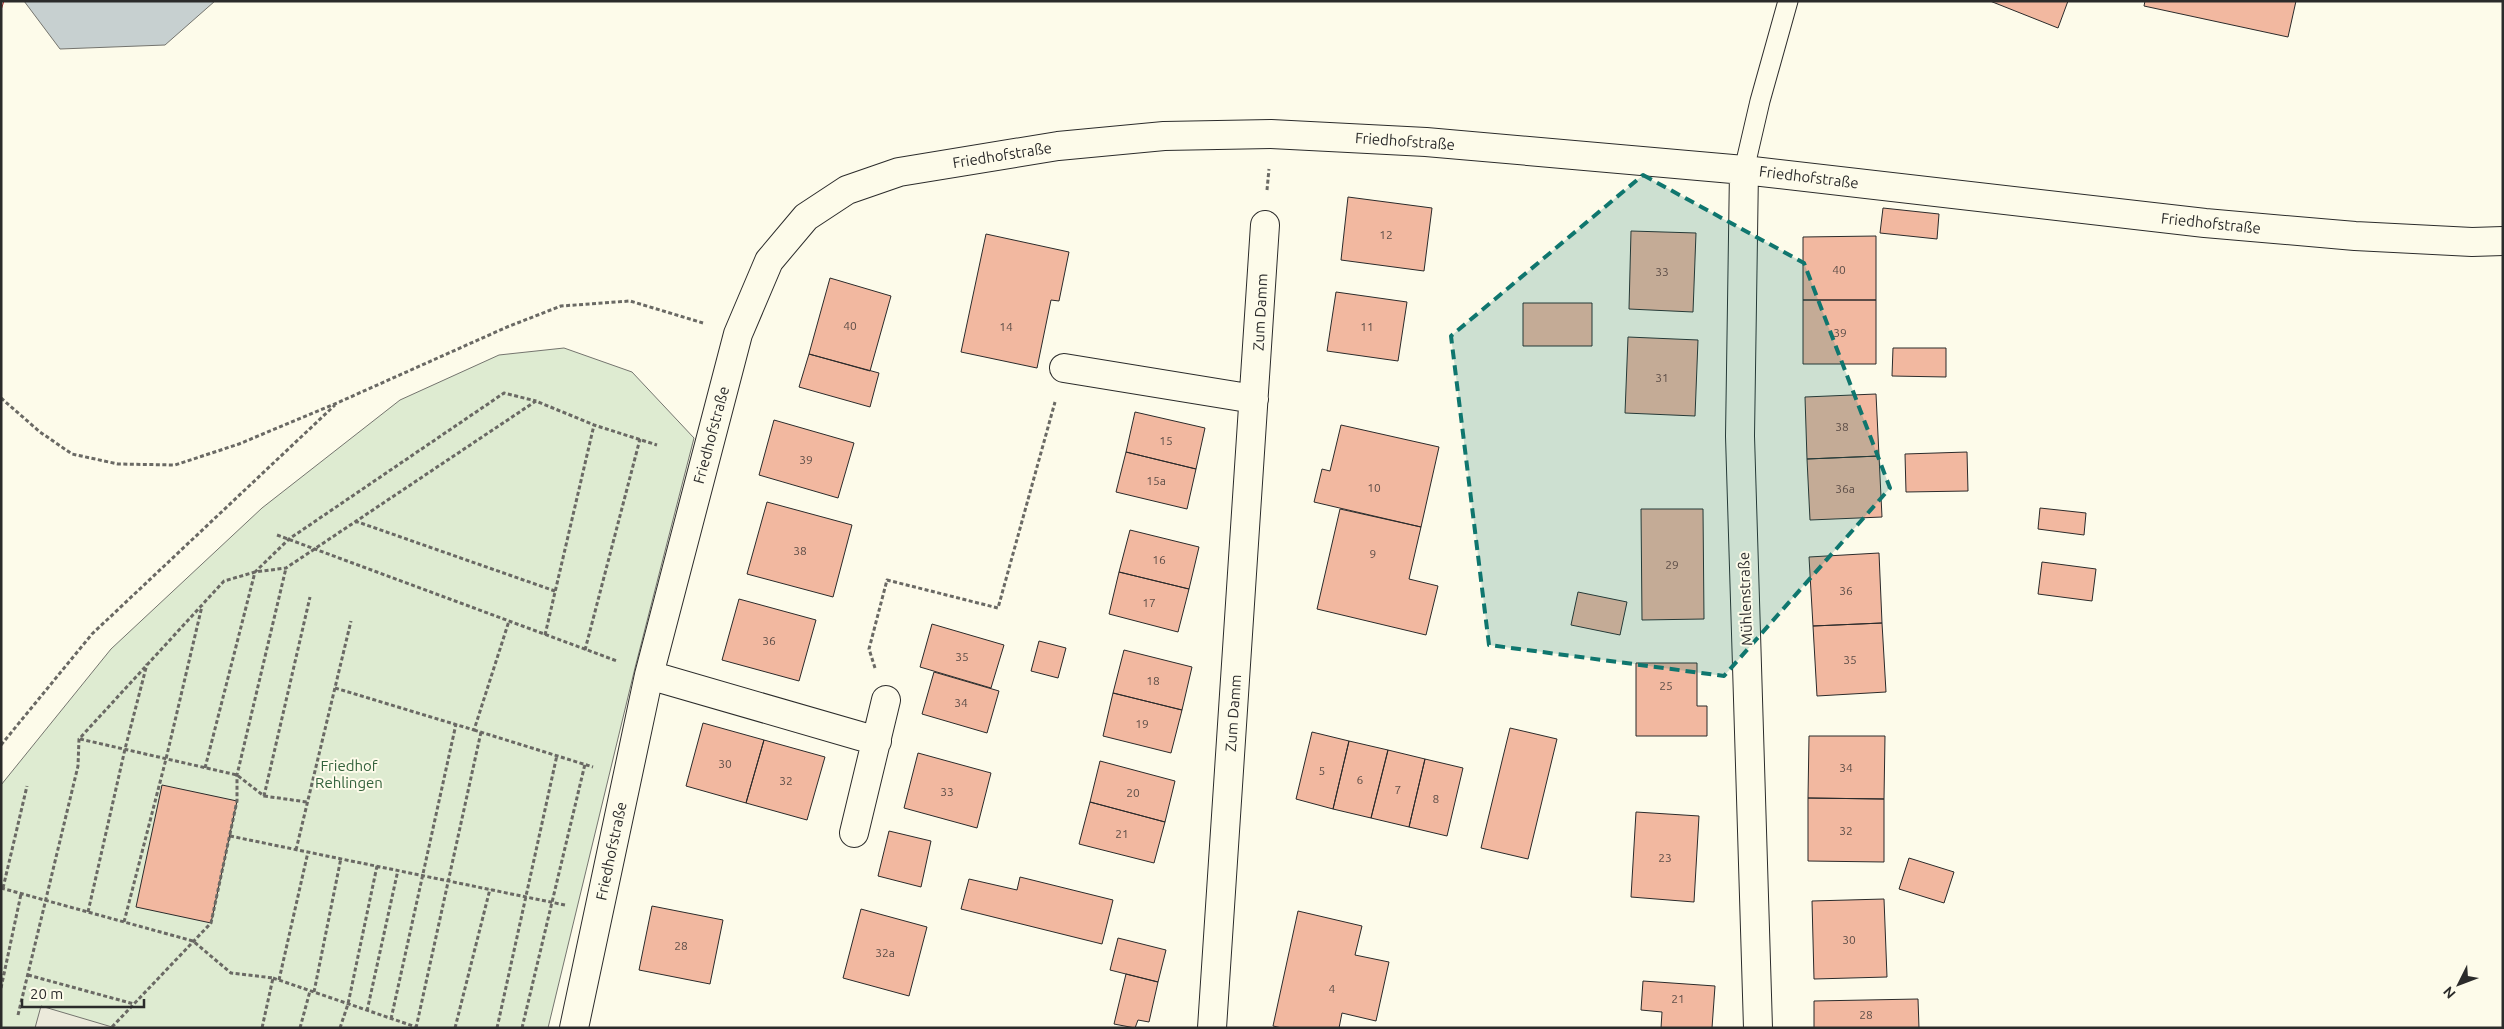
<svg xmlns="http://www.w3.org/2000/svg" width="2504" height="1029" viewBox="0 0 2504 1029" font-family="Ubuntu,sans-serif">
	<rect width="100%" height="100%" fill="#fdfbea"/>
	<path fill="#deebd1" stroke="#74746e" d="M564,348L632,372L694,438L635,668L548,1028H1V785L111,649L262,508L400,400L499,355Z"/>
	<path fill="#eceadb" stroke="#74746e" d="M41,1006L112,1027L114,1028H35Z"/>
	<path fill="#c7d0d0" stroke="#74746e" d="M24,1H215L165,45L60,49Z"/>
	<path fill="#f2b8a0" stroke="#2b2b2b" d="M1990,1H2068L2058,28Z
		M2145,1H2296L2288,37L2144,6Z
		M1348,197L1432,208L1424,271L1341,260Z
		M1883,208L1939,214L1937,239L1880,233Z
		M1631,231L1696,233L1693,312L1629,309Z
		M986,234L1069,252L1059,301L1051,300L1037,368L961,352Z
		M1876,236V300H1803V237Z
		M830,278L891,296L870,371L809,354Z
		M1336,292L1407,302L1398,361L1327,351Z
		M1803,300H1876V364H1803Z
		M1523,303H1592V346H1523Z
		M1628,337L1698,340L1695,416L1625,413Z
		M1893,348H1946V377L1892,376Z
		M809,354L879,373L870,407L799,387Z
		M1876,394L1879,456L1807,459L1805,397Z
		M1135,412L1205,428L1196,469L1126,452Z
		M774,420L854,443L838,498L759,475Z
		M1341,425L1439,447L1421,527L1314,502L1322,469L1330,471Z
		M1126,452L1196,469L1187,509L1116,492Z
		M1967,452L1968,491L1906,492L1905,454Z
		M1879,456L1882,517L1810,520L1807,459Z
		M767,502L852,525L833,597L747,574Z
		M2040,508L2086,513L2084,535L2038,529Z
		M1340,509L1421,527L1409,579L1438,586L1426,635L1317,609Z
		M1641,509H1703L1704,619L1642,620Z
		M1130,530L1199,547L1189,589L1119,572Z
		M1879,553L1882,623L1813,626L1809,557Z
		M2042,562L2096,569L2092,601L2038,594Z
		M1119,572L1189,589L1178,632L1109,614Z
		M1578,592L1627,602L1620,635L1571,625Z
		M739,599L816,620L799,681L722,660Z
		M1882,623L1886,692L1817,696L1813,626Z
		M932,624L1004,645L991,688L920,667Z
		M1039,641L1066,648L1058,678L1031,671Z
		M1124,650L1192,667L1182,710L1113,693Z
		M1636,663H1697V706H1707V736H1636Z
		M934,672L999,691L987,733L922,714Z
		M1113,693L1182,710L1171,753L1103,736Z
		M703,723L764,740L746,803L686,786Z
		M1510,728L1557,739L1528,859L1481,848Z
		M1312,732L1349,741L1333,809L1296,799Z
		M1809,736H1885L1884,799L1808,798Z
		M764,740L825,757L807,820L746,803Z
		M1349,741L1388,750L1371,818L1333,809Z
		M1388,750L1425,759L1409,827L1371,818Z
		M918,753L991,773L977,828L904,808Z
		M1425,759L1463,768L1447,836L1409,827Z
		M1100,761L1175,781L1165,822L1090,802Z
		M162,785L237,801L211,923L136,907Z
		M1808,798L1884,799V862L1808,861Z
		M1090,802L1165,822L1154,863L1079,844Z
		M1636,812L1699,816L1694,902L1631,897Z
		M889,831L931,841L921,887L878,876Z
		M1909,858L1954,872L1944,903L1899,889Z
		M1020,877L1113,900L1102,944L961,909L969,879L1017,890Z
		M1884,899L1887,977L1814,979L1812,901Z
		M652,906L723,920L710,984L639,970Z
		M861,909L927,927L909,996L843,978Z
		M1298,911L1362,926L1355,955L1389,962L1376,1021L1342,1013L1339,1028H1282L1273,1026Z
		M1118,938L1166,950L1158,982L1110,970Z
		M1126,974L1158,982L1149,1022L1138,1020L1135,1028L1114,1024Z
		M1643,981L1715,986L1712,1028H1661L1662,1012L1641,1010Z
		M1918,999L1919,1028H1814V1001Z"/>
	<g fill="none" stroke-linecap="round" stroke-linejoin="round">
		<g stroke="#2b2b2b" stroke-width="21">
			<path id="lane" d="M1744,170L1760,101L1788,1"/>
		</g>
		<g stroke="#2b2b2b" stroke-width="30">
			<path id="street" d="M1744,170L1740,436L1758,1028
				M1064,368L1254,399
				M649,675L877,741
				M854,833L886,700
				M574,1028L649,675L738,334L769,261L806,217L847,190L899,172L1058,146L1164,136L1271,134L1426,142L1744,170L2205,223L2355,236L2472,242L2503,241
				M1212,1028L1265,225"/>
		</g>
		<path stroke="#6a6964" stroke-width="3" stroke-dasharray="4 2.5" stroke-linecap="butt" d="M1267,190L1269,169
			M1,398L40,432L72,454L118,464L175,465L239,444L337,403L507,327L561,306L630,301L703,323
			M355,521L555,591
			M277,535L617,661
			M545,635L594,425
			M585,650L640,439
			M875,668L869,649L887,580L998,608L1055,402
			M335,688L474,730L509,621
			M474,730L593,767
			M80,739L237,775L264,796L310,597
			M1,745L92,634L335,405
			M205,768L255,572L289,539L504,393L536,401
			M264,796L307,802
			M230,836L565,905
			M296,850L351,621
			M1,888L193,941L231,973L273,978L262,1028
			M3,888L27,786
			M88,912L125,749L147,664
			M124,922L166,759L202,606
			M28,975L134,1004
			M273,978L416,1027
			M279,980L308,852
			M1,988L21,894
			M314,992L341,858
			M367,1011L398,870
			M18,1015L78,766L79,739L224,581L255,572L286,568L536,401L594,425L657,445
			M391,1019L456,724
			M112,1027L211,923L237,801V775L286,568
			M300,1028L310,991
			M340,1028L348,1004L377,866
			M416,1028L481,732
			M455,1028L490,889
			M497,1028L557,755
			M522,1028L585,764"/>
		<use href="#lane" stroke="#fdfbea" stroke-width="19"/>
		<use href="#street" stroke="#fdfbea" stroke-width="28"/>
		<path stroke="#c62828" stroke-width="1" stroke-dasharray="18 4 2.5 4" stroke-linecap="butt" d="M1,10L4,1"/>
	</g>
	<path fill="#0f766e" fill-opacity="0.2" stroke="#0f766e" stroke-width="4" stroke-dasharray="10 6" stroke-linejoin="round" d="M1643,175L1804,263L1890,488L1724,676L1489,645L1451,336Z"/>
	<g text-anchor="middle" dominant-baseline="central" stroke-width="4" stroke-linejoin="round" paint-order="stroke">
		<g font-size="12" fill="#5d4e48">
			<text x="1386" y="234">12</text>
			<text x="1839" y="269">40</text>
			<text x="1662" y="271">33</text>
			<text x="850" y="325">40</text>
			<text x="1006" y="326">14</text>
			<text x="1367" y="326">11</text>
			<text x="1840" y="332">39</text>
			<text x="1662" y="377">31</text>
			<text x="1842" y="426">38</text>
			<text x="1166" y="440">15</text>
			<text x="806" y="459">39</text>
			<text x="1156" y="480">15a</text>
			<text x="1374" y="487">10</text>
			<text x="1845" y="488">36a</text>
			<text x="800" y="550">38</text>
			<text x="1373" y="553">9</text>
			<text x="1159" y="559">16</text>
			<text x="1672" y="564">29</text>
			<text x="1846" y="590">36</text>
			<text x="1149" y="602">17</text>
			<text x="769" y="640">36</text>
			<text x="962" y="656">35</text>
			<text x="1850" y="659">35</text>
			<text x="1153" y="680">18</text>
			<text x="1666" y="685">25</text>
			<text x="961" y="702">34</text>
			<text x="1142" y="723">19</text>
			<text x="725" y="763">30</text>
			<text x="1846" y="767">34</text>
			<text x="1322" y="770">5</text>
			<text x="1360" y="779">6</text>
			<text x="786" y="780">32</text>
			<text x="1398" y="789">7</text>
			<text x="947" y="791">33</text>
			<text x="1133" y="792">20</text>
			<text x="1436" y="798">8</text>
			<text x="1846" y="830">32</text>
			<text x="1122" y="833">21</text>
			<text x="1665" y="857">23</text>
			<text x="1849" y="939">30</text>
			<text x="681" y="945">28</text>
			<text x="885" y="952">32a</text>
			<text x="1332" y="988">4</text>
			<text x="1678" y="998">21</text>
			<text x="1866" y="1014">28</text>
		</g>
		<g font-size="15" fill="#2b2b2b" stroke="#fdfbea">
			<text transform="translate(1405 141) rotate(4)">Friedhofstraße</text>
			<text transform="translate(1002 155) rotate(-9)">Friedhofstraße</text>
			<text transform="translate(1809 177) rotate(7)">Friedhofstraße</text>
			<text transform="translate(2211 223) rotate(6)">Friedhofstraße</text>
			<text transform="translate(1260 312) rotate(-87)">Zum Damm</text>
			<text transform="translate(711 435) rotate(-75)">Friedhofstraße</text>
			<text transform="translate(1745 599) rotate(-92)">Mühlenstraße</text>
			<text transform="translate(1233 713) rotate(-86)">Zum Damm</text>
			<text transform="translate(611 851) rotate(-78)">Friedhofstraße</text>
		</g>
		<g font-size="15" fill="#34623c" stroke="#fdfbea">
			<text x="349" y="765">Friedhof<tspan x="349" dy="17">Rehlingen</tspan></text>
		</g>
	</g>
	<rect width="2504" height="1029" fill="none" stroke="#2b2b2b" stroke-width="5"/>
	<g transform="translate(2459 984) rotate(228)" stroke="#fdfbea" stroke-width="4" paint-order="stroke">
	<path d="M0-4L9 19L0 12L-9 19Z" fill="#2b2b2b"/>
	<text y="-8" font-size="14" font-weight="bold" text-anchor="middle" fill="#2b2b2b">N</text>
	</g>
	<path d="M22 999v8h122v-8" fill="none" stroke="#2b2b2b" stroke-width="2.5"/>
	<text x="30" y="999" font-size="15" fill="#2b2b2b" stroke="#fdfbea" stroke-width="4" paint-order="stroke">20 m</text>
</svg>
